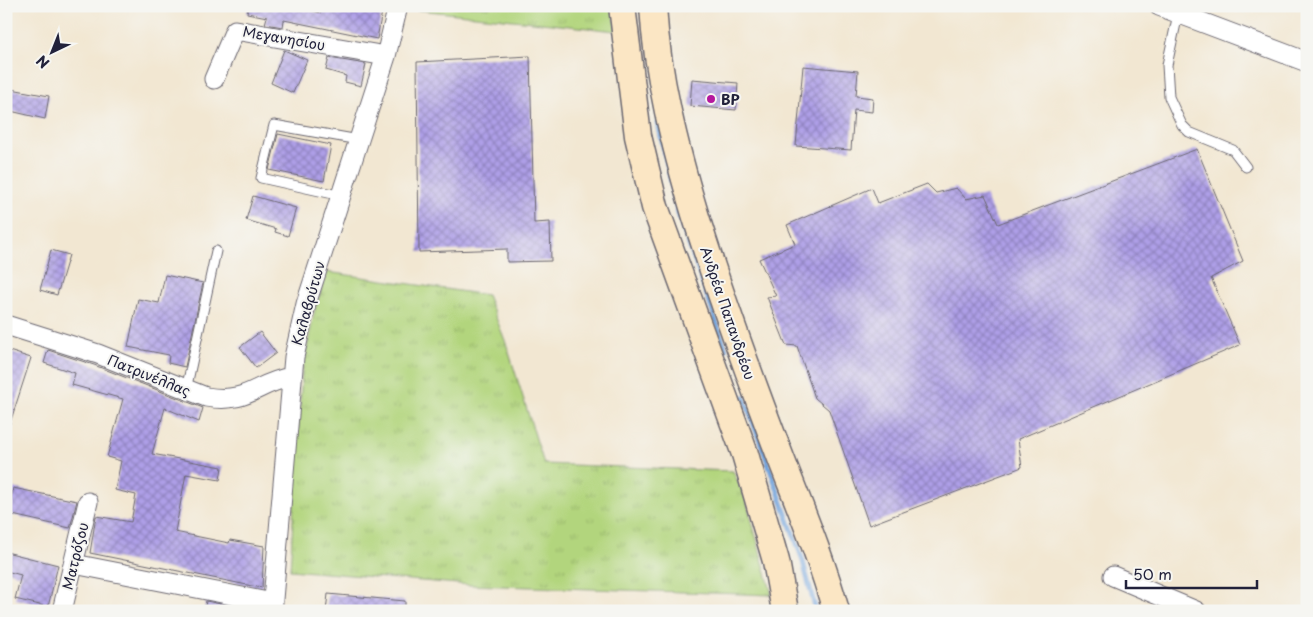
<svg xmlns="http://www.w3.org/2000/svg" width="1313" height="617" viewBox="0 0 1313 617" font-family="'Playpen Sans',sans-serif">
	<defs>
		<pattern id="grass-tufts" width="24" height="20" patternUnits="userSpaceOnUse" patternTransform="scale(1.25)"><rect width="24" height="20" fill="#b2d57d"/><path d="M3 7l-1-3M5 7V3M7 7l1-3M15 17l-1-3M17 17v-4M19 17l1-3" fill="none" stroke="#99b76d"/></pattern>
		<pattern id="building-cross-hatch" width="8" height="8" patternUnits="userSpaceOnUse" patternTransform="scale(1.25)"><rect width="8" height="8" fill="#ae9fe7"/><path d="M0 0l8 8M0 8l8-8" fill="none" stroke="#8d81bc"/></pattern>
	</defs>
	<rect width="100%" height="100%" fill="#f6f6f2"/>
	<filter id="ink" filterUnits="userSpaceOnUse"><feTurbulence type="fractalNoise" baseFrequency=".02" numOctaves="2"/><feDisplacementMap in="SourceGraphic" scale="10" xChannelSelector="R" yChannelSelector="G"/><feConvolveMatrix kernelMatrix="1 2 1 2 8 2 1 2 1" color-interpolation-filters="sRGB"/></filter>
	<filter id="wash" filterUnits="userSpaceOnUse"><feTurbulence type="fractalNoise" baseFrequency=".0096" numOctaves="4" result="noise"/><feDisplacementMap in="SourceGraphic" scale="20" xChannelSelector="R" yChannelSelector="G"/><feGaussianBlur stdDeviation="1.12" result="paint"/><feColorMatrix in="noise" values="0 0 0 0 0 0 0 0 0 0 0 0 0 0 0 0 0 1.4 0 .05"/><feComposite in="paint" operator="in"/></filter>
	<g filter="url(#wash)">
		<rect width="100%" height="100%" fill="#f2e7d2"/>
		<path fill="url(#grass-tufts)" stroke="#6a7c5c" d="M410,6H613L616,31L410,9Z
			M327,272L487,295L506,343L544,464L733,471L746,500L772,595L470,585L290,570L302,372L315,309Z"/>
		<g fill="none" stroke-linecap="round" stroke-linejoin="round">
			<path stroke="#71a3dc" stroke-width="5" d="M658,123L678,214L726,349
				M744,397L802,558L816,611"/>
		</g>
		<g id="blocks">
			<path fill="url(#building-cross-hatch)" d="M248,6H295L321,13L322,6L350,11L351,6H383L377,39L284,20L283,27L265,24L267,17L247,13Z
				M284,50L307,60L293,93L271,83Z
				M530,56L534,223L550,222L551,261L507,262V249L419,252L417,62Z
				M329,58L366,64L361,86L345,82L346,76L326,70Z
				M803,66L858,71L856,96L873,98L872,112L854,110L851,150L796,146Z
				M692,79L738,83L736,110L690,106Z
				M6,88L49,96L45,119L6,110Z
				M278,134L331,145L324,181L269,170Z
				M1197,149L1243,261L1211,278L1240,345L1018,439L1022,467L869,525L829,410L815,398L797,346L786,345L767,297L776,296L759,259L795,244L787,225L872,188L878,203L927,184L936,193L956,188L966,199L985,195L998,224Z
				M253,196L296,208L288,236L275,232L276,229L246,220Z
				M51,250L69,255L57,295L40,290Z
				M165,275L203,283L185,367L168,363L169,355L128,347L138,299L159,303Z
				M260,332L276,353L256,368L240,347Z
				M6,350L31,358L9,426L6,425Z
				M48,350L94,365L203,408L199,422L165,408L152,454L222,467L220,480L186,474L175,532L229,543L230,540L264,546L262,588L90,553L96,516L131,522L136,495L115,490L121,461L107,457L123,399L72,385L75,373L44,363Z
				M13,488L77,501L70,528L8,514Z
				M6,552L58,565L48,607L15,599L21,575L6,571Z
				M328,594L405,601V611H326Z
				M206,601L250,610L204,611Z"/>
		</g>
	</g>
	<g filter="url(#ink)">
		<use href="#blocks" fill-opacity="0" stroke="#6b6770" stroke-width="1"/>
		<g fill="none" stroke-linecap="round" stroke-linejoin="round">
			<g stroke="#6b6770" stroke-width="11">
				<path id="service" d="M1178,14L1167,65L1169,97L1175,110L1182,125L1189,132L1233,150L1246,167
					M342,196L261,178L274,125L359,140
					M186,390L216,251"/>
			</g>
			<g stroke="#6b6770" stroke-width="21">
				<path id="minor" d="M1159,6L1307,62
					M214,79L235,30L386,56
					M6,325L98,354L206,397C250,404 255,383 291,377
					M74,564L273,603
					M1113,576L1196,611
					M62,611L88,502
					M272,611L294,357L306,304L386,56L398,6"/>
			</g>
			<g stroke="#6b6770" stroke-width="29">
				<path id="secondary" d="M622,6L638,136L655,207L745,454L776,561L785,611
					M653,6C657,77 675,147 695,214C721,298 751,380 782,461C801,510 822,560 836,611"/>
			</g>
			<use href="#service" stroke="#fff" stroke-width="9"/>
			<use href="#minor" stroke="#fff" stroke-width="19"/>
			<use href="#secondary" stroke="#fbe6c4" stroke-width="26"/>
		</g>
	</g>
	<circle fill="#b5179e" stroke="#f6f6f2" stroke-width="2" cx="711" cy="99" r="5"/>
	<g text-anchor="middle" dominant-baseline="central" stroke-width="4" stroke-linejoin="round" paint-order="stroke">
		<g font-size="14" fill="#22223b" stroke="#f6f6f2">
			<text transform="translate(284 38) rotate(10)">Μεγανησίου</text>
			<text transform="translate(308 303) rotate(-74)">Καλαβρύτων</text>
			<text transform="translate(728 313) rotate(71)">Ανδρέα Παπανδρέου</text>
			<text transform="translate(149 375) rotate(22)">Πατρινέλλας</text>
			<text transform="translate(75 556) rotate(-76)">Ματρόζου</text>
		</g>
		<g font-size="14" font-weight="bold" fill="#22223b" stroke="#f6f6f2" text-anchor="start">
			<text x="721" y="99">BP</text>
		</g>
	</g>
	<rect width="1313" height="617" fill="none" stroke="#f6f6f2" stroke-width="25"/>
	<g transform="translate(52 52) rotate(223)" stroke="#f6f6f2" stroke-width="4" paint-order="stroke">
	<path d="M0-4L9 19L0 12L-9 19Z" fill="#22223b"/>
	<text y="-8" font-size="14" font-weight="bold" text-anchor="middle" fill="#22223b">N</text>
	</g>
	<path d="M1126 580v8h131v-8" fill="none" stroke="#22223b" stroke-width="2.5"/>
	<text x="1133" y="580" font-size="15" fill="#22223b" stroke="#f6f6f2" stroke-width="4" paint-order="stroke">50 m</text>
</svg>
